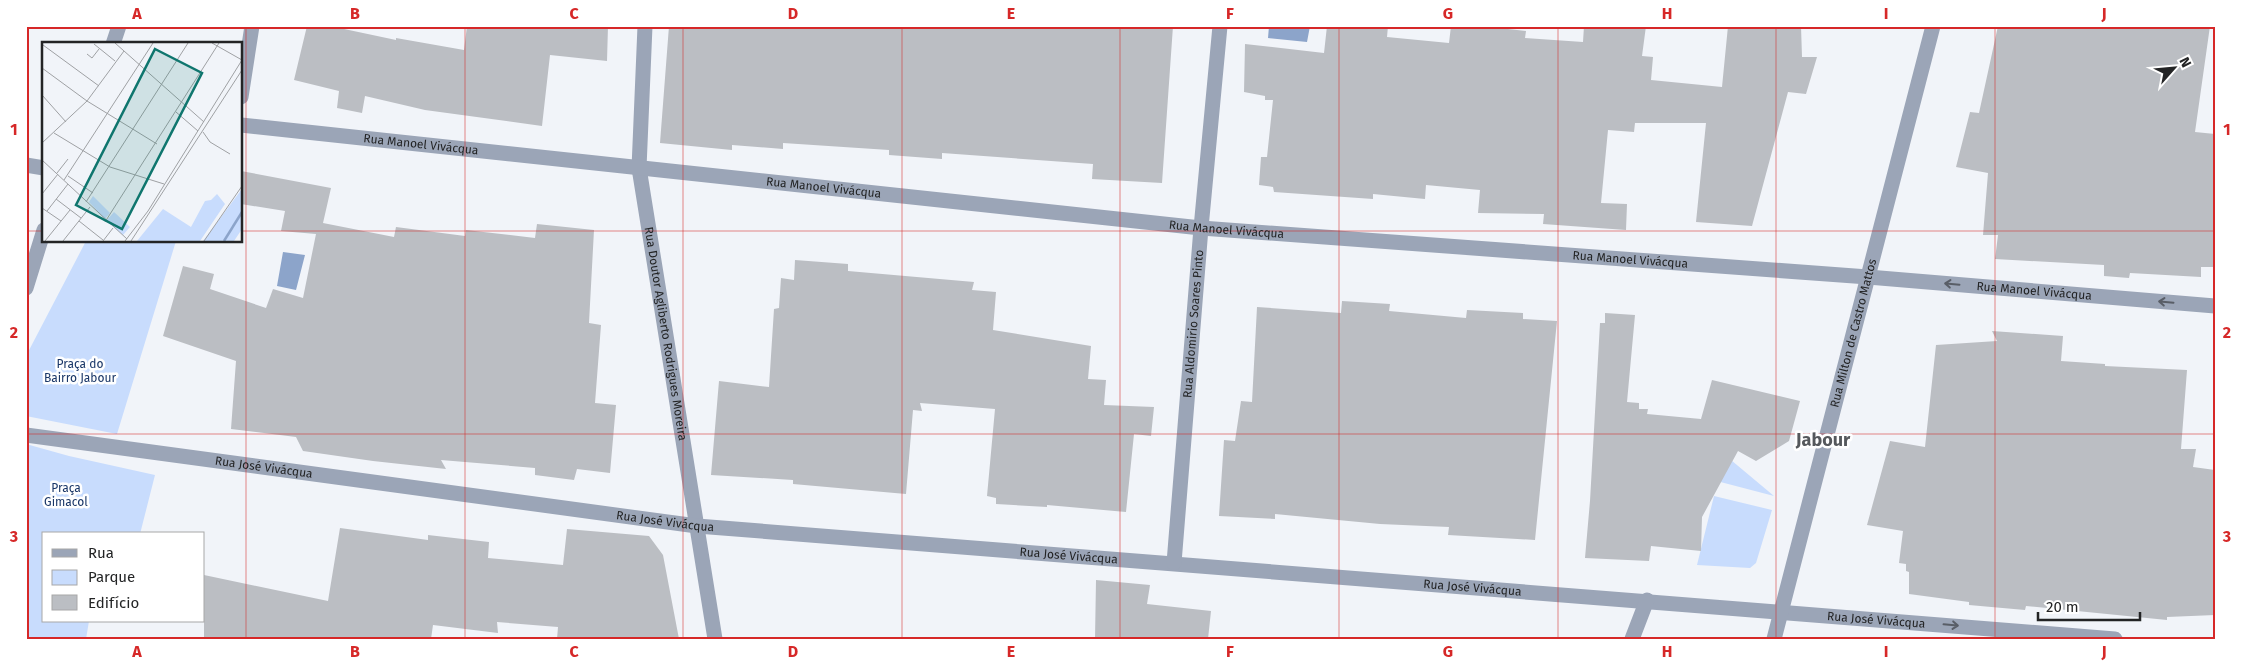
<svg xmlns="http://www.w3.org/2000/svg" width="2241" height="665" viewBox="0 0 2241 665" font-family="'Fira Sans',sans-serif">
	<rect width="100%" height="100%" fill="#f1f4f9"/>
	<path fill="#c8dcfd" d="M86,241H176L117,434L26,416V356Z
		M26,444L69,456L155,475L140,534H44V621H89L86,639H26Z
		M1719,450L1774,496L1709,479Z
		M1714,496L1772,510L1756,563L1750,568L1697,565Z"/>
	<path fill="#8ca4ca" d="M1269,26H1310L1307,42L1268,38Z
		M283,252L305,255L296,290L277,286Z"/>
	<path fill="#bbbec3" d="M307,26H330L396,40V38L464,50L467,26H608L607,61L550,55L542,126L425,110L365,96L362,113L337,108L339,91L294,80Z
		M669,26H1173L1162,183L1092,179L1093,164L942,153V159L889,155V150L783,143V149L732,145V150L660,143Z
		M1327,26H1388L1387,37L1449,43L1451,26H1481L1526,31L1525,38L1583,42L1584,26H1646L1642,56L1653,57L1651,80L1722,87L1728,26H1801L1802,57H1817L1806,94L1788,92L1752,226L1696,222L1706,123H1635L1634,132L1608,130L1601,203L1627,204L1626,230L1543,224L1544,214L1478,213L1480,190L1426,185L1425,199L1373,194V199L1274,192L1273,187L1259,185L1261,157H1267L1273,100H1265V96L1244,92L1245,44L1324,53Z
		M1998,26H2210L2195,132L2215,134V267H2201V277L2130,273L2129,278L2104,276V265L1995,259L1998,235H1983L1988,173L1956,167L1970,112L1979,113Z
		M241,171L331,188L323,223L394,237L396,227L465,236L466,230L535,238L537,224L594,230L589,323L601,325L595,403L616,405L610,473L577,469L574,480L535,475V468L441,460L446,469L373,461L303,451L296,437L231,429L236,361L163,336L183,266L214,274L210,289L266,308L273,289L303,298L316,234L281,231L285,211L241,204Z
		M795,260L848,264V271L974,282L972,290L996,292L993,330L1091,346L1088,379L1106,380L1104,405L1154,407L1151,436L1134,434L1126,512L1047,505V507L996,504V498L987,496L995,409L920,403L922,411L913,410L906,494L793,484V480L711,475L719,381L769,387L774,309L779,308L781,278L794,280Z
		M1342,301L1390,304L1389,311L1466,318L1467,310L1523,313V319L1557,321L1535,540L1448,535L1449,527L1380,524L1275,514V519L1219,516L1224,440L1235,441L1241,401L1252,402L1257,307L1341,313Z
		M1605,313L1635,315L1627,402L1639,403V409H1648L1647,414L1701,419L1712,380L1800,401L1789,441L1756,461L1738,451L1702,517L1701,551L1651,546L1649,561L1585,558L1590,501L1600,323H1605Z
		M1992,331L2063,336L2061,361L2105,364V366L2187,370L2181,449H2196L2193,467L2215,470V615L2167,617V620L2026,606L2025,610L1969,605V602L1909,594V572L1906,571V564L1899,563L1903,531L1867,525L1890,441L1925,447L1936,345L1997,341Z
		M340,528L428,540V535L489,542L488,558L563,565L567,529L649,536L663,555L679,639H557L558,627L497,622L498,633L433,625L431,639H204V575L328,601Z
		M1096,580L1150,585L1147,604L1211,611L1208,639H1095Z"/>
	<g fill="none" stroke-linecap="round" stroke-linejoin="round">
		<g stroke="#9ba5b7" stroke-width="15">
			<path id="s1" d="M645,26L639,168L715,639"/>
			<path d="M113,44L119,26"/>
			<path d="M241,97L252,26"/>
			<path id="s2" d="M241,125L1201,228L1868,277L2215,306"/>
			<path d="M26,165L44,168"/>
			<path d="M26,288L44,230"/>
			<path id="s3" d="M26,435L697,526L2115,639"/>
			<path id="s4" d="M1174,563L1201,228L1220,26"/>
			<path d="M1632,639L1647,600"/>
			<path id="s5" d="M1774,639L1933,26"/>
		</g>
	</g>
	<defs><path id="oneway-shaft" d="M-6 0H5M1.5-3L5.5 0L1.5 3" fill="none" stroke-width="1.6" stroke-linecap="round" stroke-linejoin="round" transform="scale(1.25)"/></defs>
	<g stroke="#595e67">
		<use href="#oneway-shaft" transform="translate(1952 284) rotate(-175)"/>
		<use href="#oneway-shaft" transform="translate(2166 302) rotate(-175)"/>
		<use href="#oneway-shaft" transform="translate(1951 625) rotate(5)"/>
	</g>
	<path fill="none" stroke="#d62828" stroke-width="1" stroke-opacity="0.55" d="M246,26V639M465,26V639M683,26V639M902,26V639M1120,26V639M1339,26V639M1558,26V639M1776,26V639M1995,26V639M26,231H44M241,231H2215M26,434H2215"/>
	<g text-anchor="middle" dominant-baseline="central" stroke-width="5" stroke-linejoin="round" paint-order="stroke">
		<g font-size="12" fill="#232425" stroke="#fff">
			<text stroke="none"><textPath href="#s2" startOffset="181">Rua Manoel Vivácqua</textPath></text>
			<text stroke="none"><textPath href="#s2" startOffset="586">Rua Manoel Vivácqua</textPath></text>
			<text stroke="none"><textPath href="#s2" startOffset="991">Rua Manoel Vivácqua</textPath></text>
			<text stroke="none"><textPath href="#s2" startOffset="1396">Rua Manoel Vivácqua</textPath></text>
			<text stroke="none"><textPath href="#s2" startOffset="1801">Rua Manoel Vivácqua</textPath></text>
			<text stroke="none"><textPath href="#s4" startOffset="240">Rua Aldomirio Soares Pinto</textPath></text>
			<text stroke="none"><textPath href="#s5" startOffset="316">Rua Milton de Castro Mattos</textPath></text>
			<text stroke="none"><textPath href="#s1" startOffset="310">Rua Doutor Agliberto Rodrigues Moreira</textPath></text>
			<text stroke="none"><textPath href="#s3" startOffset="240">Rua José Vivácqua</textPath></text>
			<text stroke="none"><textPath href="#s3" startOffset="645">Rua José Vivácqua</textPath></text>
			<text stroke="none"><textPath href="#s3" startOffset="1050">Rua José Vivácqua</textPath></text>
			<text stroke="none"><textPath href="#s3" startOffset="1455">Rua José Vivácqua</textPath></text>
			<text stroke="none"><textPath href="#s3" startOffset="1860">Rua José Vivácqua</textPath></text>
		</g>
		<g font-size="12" fill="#193667" stroke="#fff">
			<text x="80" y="364">Praça do<tspan x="80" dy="14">Bairro Jabour</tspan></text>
			<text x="66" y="488">Praça<tspan x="66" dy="14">Gimacol</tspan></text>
		</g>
		<g font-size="18" font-weight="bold" fill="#55585c" stroke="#fff">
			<text x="1823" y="440">Jabour</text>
		</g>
	</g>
	<g transform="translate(42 42)">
		<rect width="200" height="200" fill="#f1f4f9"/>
		<path d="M200,147V187L192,199H161ZM175,152L183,162L158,199H95L121,167L149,185L163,159L169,158ZM51,154L68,171L63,177L47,160ZM72,170L88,185L81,193L64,179Z" fill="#c8dcfd"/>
		<path fill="none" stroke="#8ca4ca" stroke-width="2.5" d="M182,199L200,170"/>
		<path fill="none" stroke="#9fa1a4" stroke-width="1" d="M73,1L162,80M170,1L200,18M52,2L73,19M1,3L57,44M45,12L50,16L57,7M0,26L45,59L115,102M0,53L24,80M134,70L156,89M161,90L168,100L188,112M12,91L68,125L122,142M0,101L45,59L82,9M0,118L85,197M15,131L26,117M26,134L51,151M22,138L111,1M0,152L16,132M14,157L39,176M44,160L146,1M0,166L19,179M5,169L26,142M37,179L61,198M63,180L177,1M3,199L28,168M21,199L48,165M61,199L71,186M83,199L106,169L200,18M89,199L200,28M162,199L200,144"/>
		<path fill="#0f766e" fill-opacity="0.15" stroke="#0f766e" stroke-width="2.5" d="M113,7L160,31L80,187L34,163Z"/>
		<rect width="200" height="200" fill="none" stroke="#232425" stroke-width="2.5"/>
	</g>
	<rect width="2241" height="665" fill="none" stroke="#ffffff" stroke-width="55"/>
	<rect x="42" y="532" width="162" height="90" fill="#ffffff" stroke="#a7a7a8"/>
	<rect x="52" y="549" width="25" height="8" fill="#9ba5b7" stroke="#a7a7a8"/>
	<text x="88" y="558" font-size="15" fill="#232425">Rua</text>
	<rect x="52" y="570" width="25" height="15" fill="#c8dcfd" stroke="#a7a7a8"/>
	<text x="88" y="582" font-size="15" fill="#232425">Parque</text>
	<rect x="52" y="595" width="25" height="15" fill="#bbbec3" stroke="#a7a7a8"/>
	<text x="88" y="608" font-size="15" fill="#232425">Edifício</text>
	<g transform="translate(2174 68) rotate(63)" stroke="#ffffff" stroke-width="4" paint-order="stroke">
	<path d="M0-4L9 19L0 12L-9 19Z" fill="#232425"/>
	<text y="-8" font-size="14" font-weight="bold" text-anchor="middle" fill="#232425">N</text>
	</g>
	<path d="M2038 612v8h102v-8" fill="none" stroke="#232425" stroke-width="2.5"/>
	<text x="2046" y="612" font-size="15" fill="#232425" stroke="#ffffff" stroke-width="4" paint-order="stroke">20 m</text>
	<rect x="28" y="28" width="2186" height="610" fill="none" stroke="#d62828" stroke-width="2"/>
	<g font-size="16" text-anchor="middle" font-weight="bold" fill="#d62828">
		<text x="137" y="19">A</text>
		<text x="355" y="19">B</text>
		<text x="574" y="19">C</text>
		<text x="793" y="19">D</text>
		<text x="1011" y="19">E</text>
		<text x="1230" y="19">F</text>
		<text x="1448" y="19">G</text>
		<text x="1667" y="19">H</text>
		<text x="1886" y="19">I</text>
		<text x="2104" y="19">J</text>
		<text x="14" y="135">1</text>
		<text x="2227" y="135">1</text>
		<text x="14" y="338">2</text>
		<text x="2227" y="338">2</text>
		<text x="14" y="542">3</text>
		<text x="2227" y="542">3</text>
		<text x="137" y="657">A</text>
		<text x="355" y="657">B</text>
		<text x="574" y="657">C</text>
		<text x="793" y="657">D</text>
		<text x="1011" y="657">E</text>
		<text x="1230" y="657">F</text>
		<text x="1448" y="657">G</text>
		<text x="1667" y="657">H</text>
		<text x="1886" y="657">I</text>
		<text x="2104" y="657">J</text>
	</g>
</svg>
